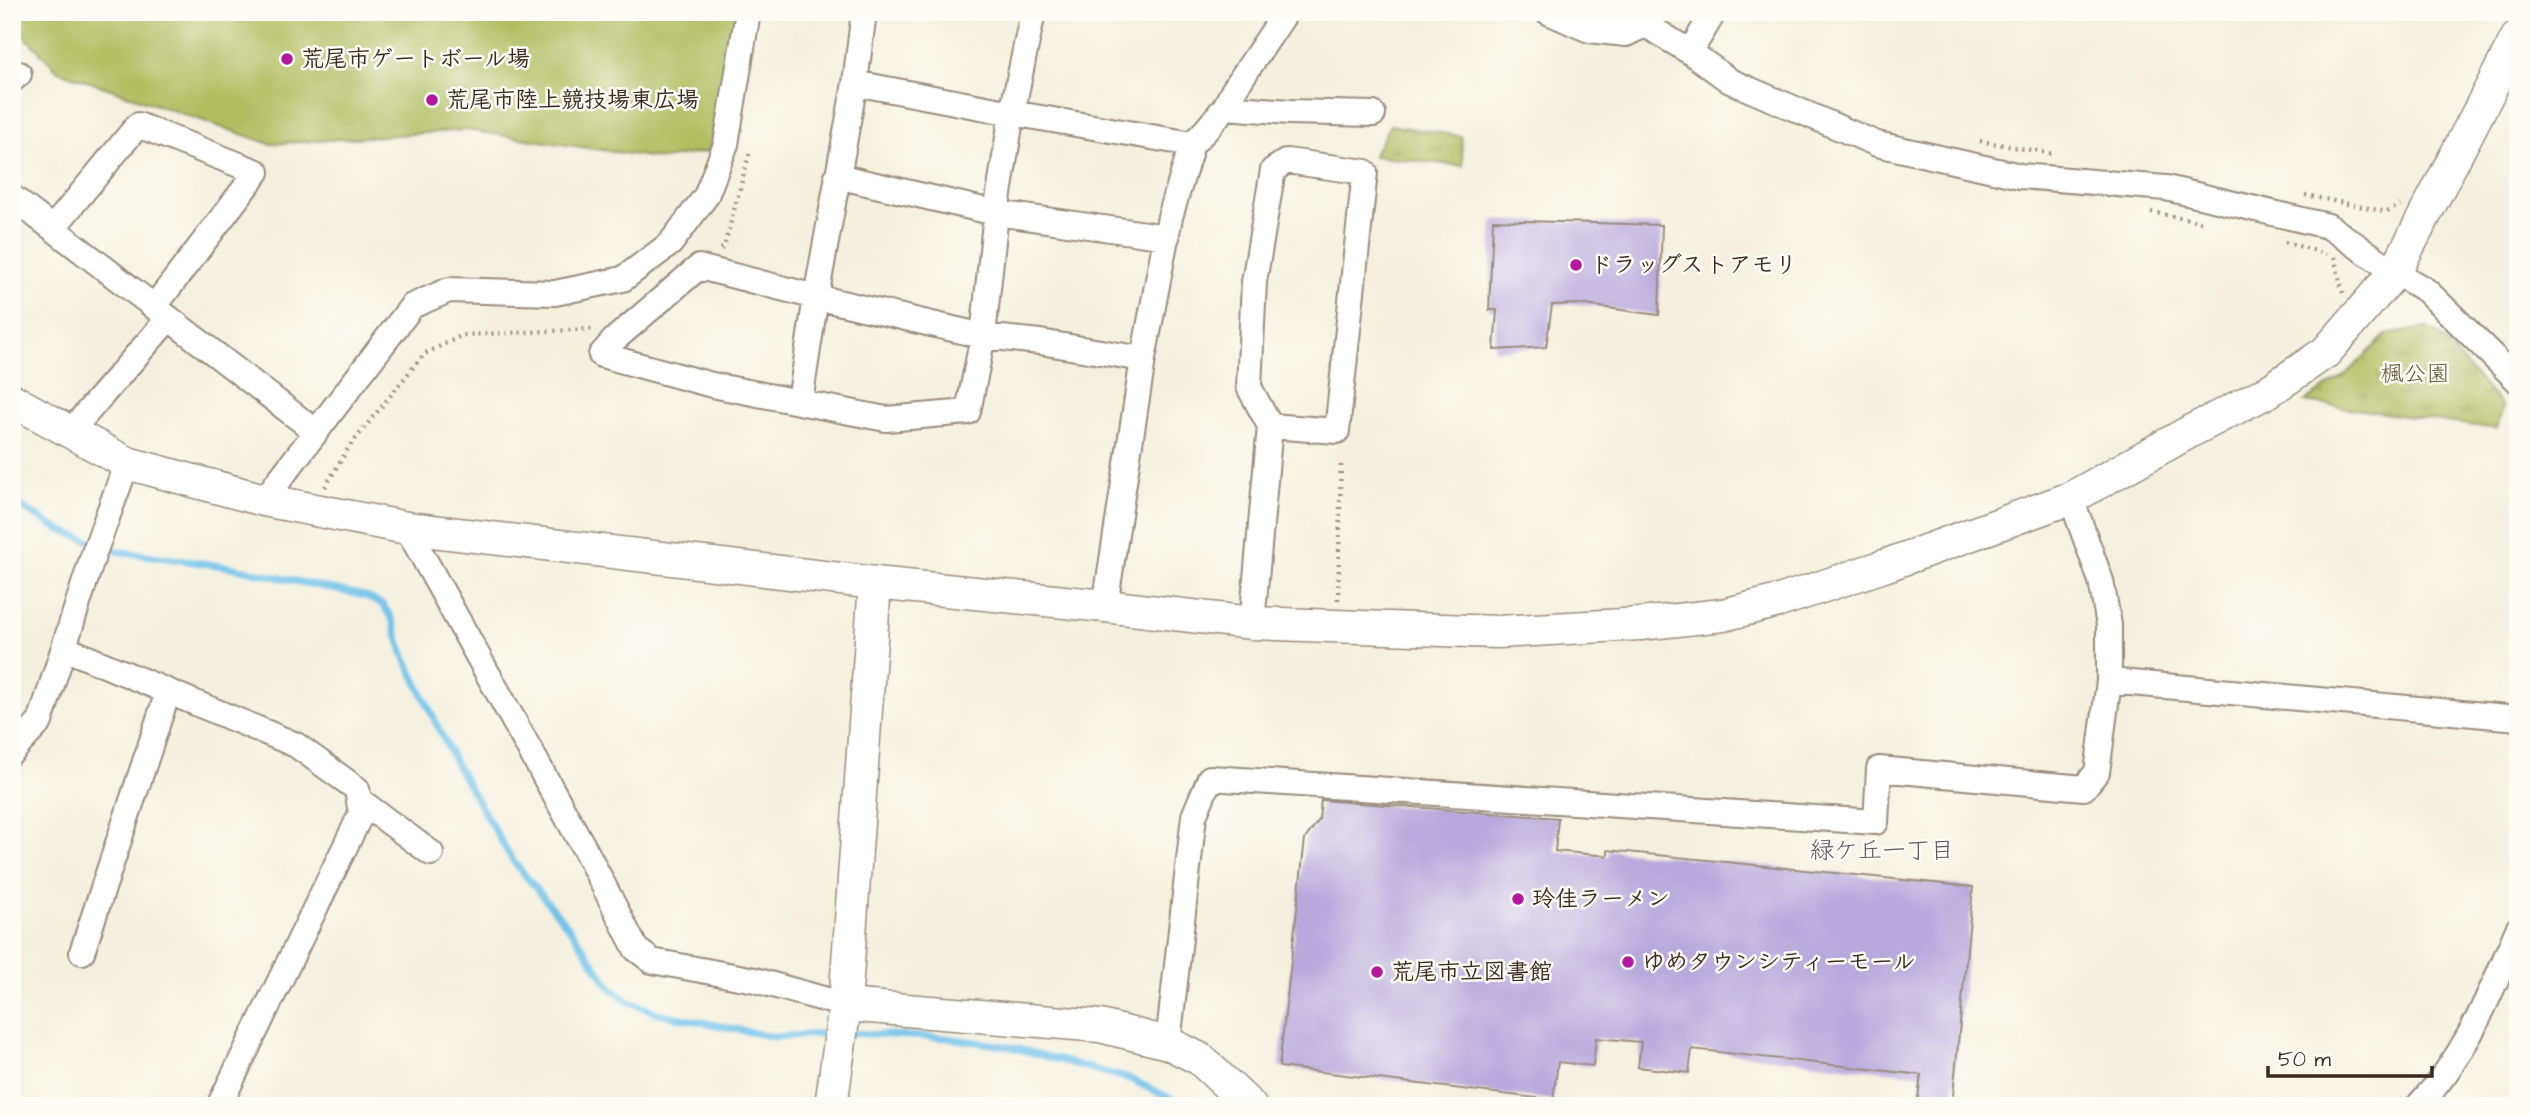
<svg xmlns="http://www.w3.org/2000/svg" width="2530" height="1118" viewBox="0 0 2530 1118" font-family="'Architects Daughter','Klee One',sans-serif">
	<defs>
		<pattern id="park-tufts" width="24" height="20" patternUnits="userSpaceOnUse" patternTransform="scale(1.75)"><rect width="24" height="20" fill="#b0be60"/><path d="M3 7l-1-3M5 7V3M7 7l1-3M15 17l-1-3M17 17v-4M19 17l1-3" fill="none" stroke="#909b4f"/></pattern>
	</defs>
	<rect width="100%" height="100%" fill="#fdfcf7"/>
	<filter id="ink" filterUnits="userSpaceOnUse"><feTurbulence type="fractalNoise" baseFrequency=".0143" numOctaves="2"/><feDisplacementMap in="SourceGraphic" scale="14" xChannelSelector="R" yChannelSelector="G"/><feConvolveMatrix kernelMatrix="1 2 1 2 8 2 1 2 1" color-interpolation-filters="sRGB"/></filter>
	<filter id="wash" filterUnits="userSpaceOnUse"><feTurbulence type="fractalNoise" baseFrequency=".00686" numOctaves="4" result="noise"/><feDisplacementMap in="SourceGraphic" scale="28" xChannelSelector="R" yChannelSelector="G"/><feGaussianBlur stdDeviation="1.57" result="paint"/><feColorMatrix in="noise" values="0 0 0 0 0 0 0 0 0 0 0 0 0 0 0 0 0 1.4 0 .05"/><feComposite in="paint" operator="in"/></filter>
	<g filter="url(#wash)">
		<rect width="100%" height="100%" fill="#f4f0dd"/>
		<path fill="url(#park-tufts)" stroke="#76743f" stroke-width="2" d="M1390,125L1461,136L1463,166L1373,156Z
			M2426,328L2437,333L2503,407L2497,429L2304,402L2344,376L2386,335Z"/>
		<path fill="#b0be60" stroke="#76743f" stroke-width="2" d="M12,12H738L709,151L663,159L466,130L270,144L58,71L12,23Z"/>
		<g fill="none" stroke-linecap="round" stroke-linejoin="round">
			<path stroke="#6dc0e9" stroke-width="7" d="M12,501L58,529L116,551L230,567L365,596L383,605L392,619L403,653L455,763L513,861L574,934L610,987L628,1001L657,1013L774,1037L833,1033
				M848,1033L947,1038L1011,1047L1130,1079L1186,1106"/>
		</g>
		<g id="blocks">
			<path fill="#b7a9dc" d="M1493,220L1662,225L1659,315L1578,304L1552,305L1546,347L1494,350L1497,310H1489Z
				M1321,800L1558,818L1555,851L1608,856V850L1973,887L1952,1106H1917L1921,1075L1692,1049L1689,1073L1638,1067L1641,1042L1596,1038L1593,1066L1558,1062L1553,1100L1279,1067L1305,839L1319,820Z"/>
		</g>
	</g>
	<g filter="url(#ink)">
		<use href="#blocks" fill-opacity="0" stroke="#988d7e" stroke-width="2"/>
		<g fill="none" stroke-linecap="round" stroke-linejoin="round">
			<g stroke="#988d7e" stroke-width="28">
				<path id="minor" d="M864,12L855,83L816,297L983,336L1040,342L1143,359
					M1548,12L1589,30L1626,34L1645,25
					M1625,12L1690,52L1730,81L1877,144L2020,176L2166,188L2328,226L2395,272L2427,291L2518,381
					M1690,52L1714,12
					M12,80L19,74
					M855,83L1012,113L1192,144
					M1225,107L1290,112L1373,114
					M837,176L996,213L1167,237
					M12,197L315,431
					M53,228L138,125L257,172L154,307
					M800,401L816,297L699,267L615,339L601,355L712,385L886,419L968,412L983,336L996,213L1012,113L1033,12
					M70,432L169,318
					M264,500L412,306L449,290L555,293L623,279L670,244L706,196L726,144L748,12
					M407,528L588,855L636,949L652,961L755,980L845,1005
					M1105,606L1143,359L1170,217L1192,144L1206,130L1225,107L1233,91L1286,12
					M1252,623L1270,426L1249,387L1254,282L1273,170L1287,161L1365,172L1337,431L1270,426
					M64,648L296,745L357,789L361,814L219,1106
					M2109,681L2518,718
					M12,752L40,722L94,553L127,463
					M359,800L431,853
					M82,952L168,692
					M1168,1043L1194,816L1210,778L1876,822L1879,769L2084,788L2097,772L2109,681V625L2101,581L2071,498
					M2418,1106C2468,1054 2490,993 2518,929"/>
			</g>
			<g stroke="#988d7e" stroke-width="35">
				<path id="tertiary" d="M12,400L127,463L264,500L407,528L875,583L1105,606L1252,623L1497,632L1640,624L1723,615L1779,601L1884,566L2071,498L2191,431L2269,391L2326,352L2395,272L2518,36
					M845,1005L1100,1026L1168,1043L1200,1059L1250,1106
					M831,1106L845,1005L875,583"/>
			</g>
			<path stroke="#988d7e" stroke-width="4.5" stroke-dasharray="2 5" stroke-linecap="butt" d="M1518,12L1528,18
				M1980,141L2054,154
				M2305,195L2387,212L2400,205
				M2151,212L2201,222
				M2285,242L2326,254
				M721,249L724,247L750,151
				M2334,257L2343,293
				M325,487L349,447L424,354L463,335L594,329
				M1338,600L1341,461"/>
			<use href="#minor" stroke="#fff" stroke-width="24"/>
			<use href="#tertiary" stroke="#fff" stroke-width="32"/>
		</g>
	</g>
	<g fill="#b5179e" stroke="#fdfcf7" stroke-width="2.5">
		<circle cx="287" cy="59" r="7"/>
		<circle cx="432" cy="100" r="7"/>
		<circle cx="1576" cy="265" r="7"/>
		<circle cx="1518" cy="899" r="7"/>
		<circle cx="1628" cy="962" r="7"/>
		<circle cx="1377" cy="972" r="7"/>
	</g>
	<g text-anchor="middle" dominant-baseline="central" stroke-width="5" stroke-linejoin="round" paint-order="stroke">
		<g font-size="23" font-weight="bold" fill="#3b2a1e" stroke="#fdfcf7" text-anchor="start">
			<text x="301" y="59">荒尾市ゲートボール場</text>
			<text x="446" y="100">荒尾市陸上競技場東広場</text>
			<text x="1590" y="265">ドラッグストアモリ</text>
			<text x="1532" y="899">玲佳ラーメン</text>
			<text x="1642" y="962">ゆめタウンシティーモール</text>
			<text x="1391" y="972">荒尾市立図書館</text>
		</g>
		<g font-size="23" fill="#5e5632" stroke="#fdfcf7">
			<text x="2415" y="374">楓公園</text>
		</g>
		<g font-size="24" fill="#665660" stroke="#fdfcf7">
			<text x="1882" y="851">緑ケ丘一丁目</text>
		</g>
	</g>
	<rect width="2530" height="1118" fill="none" stroke="#fdfcf7" stroke-width="42"/>
	<path d="M2268 1066v10h164v-10" fill="none" stroke="#3b2a1e" stroke-width="3.5"/>
	<text x="2278" y="1066" font-size="21" fill="#3b2a1e" stroke="#fdfcf7" stroke-width="5" paint-order="stroke">50 m</text>
</svg>
